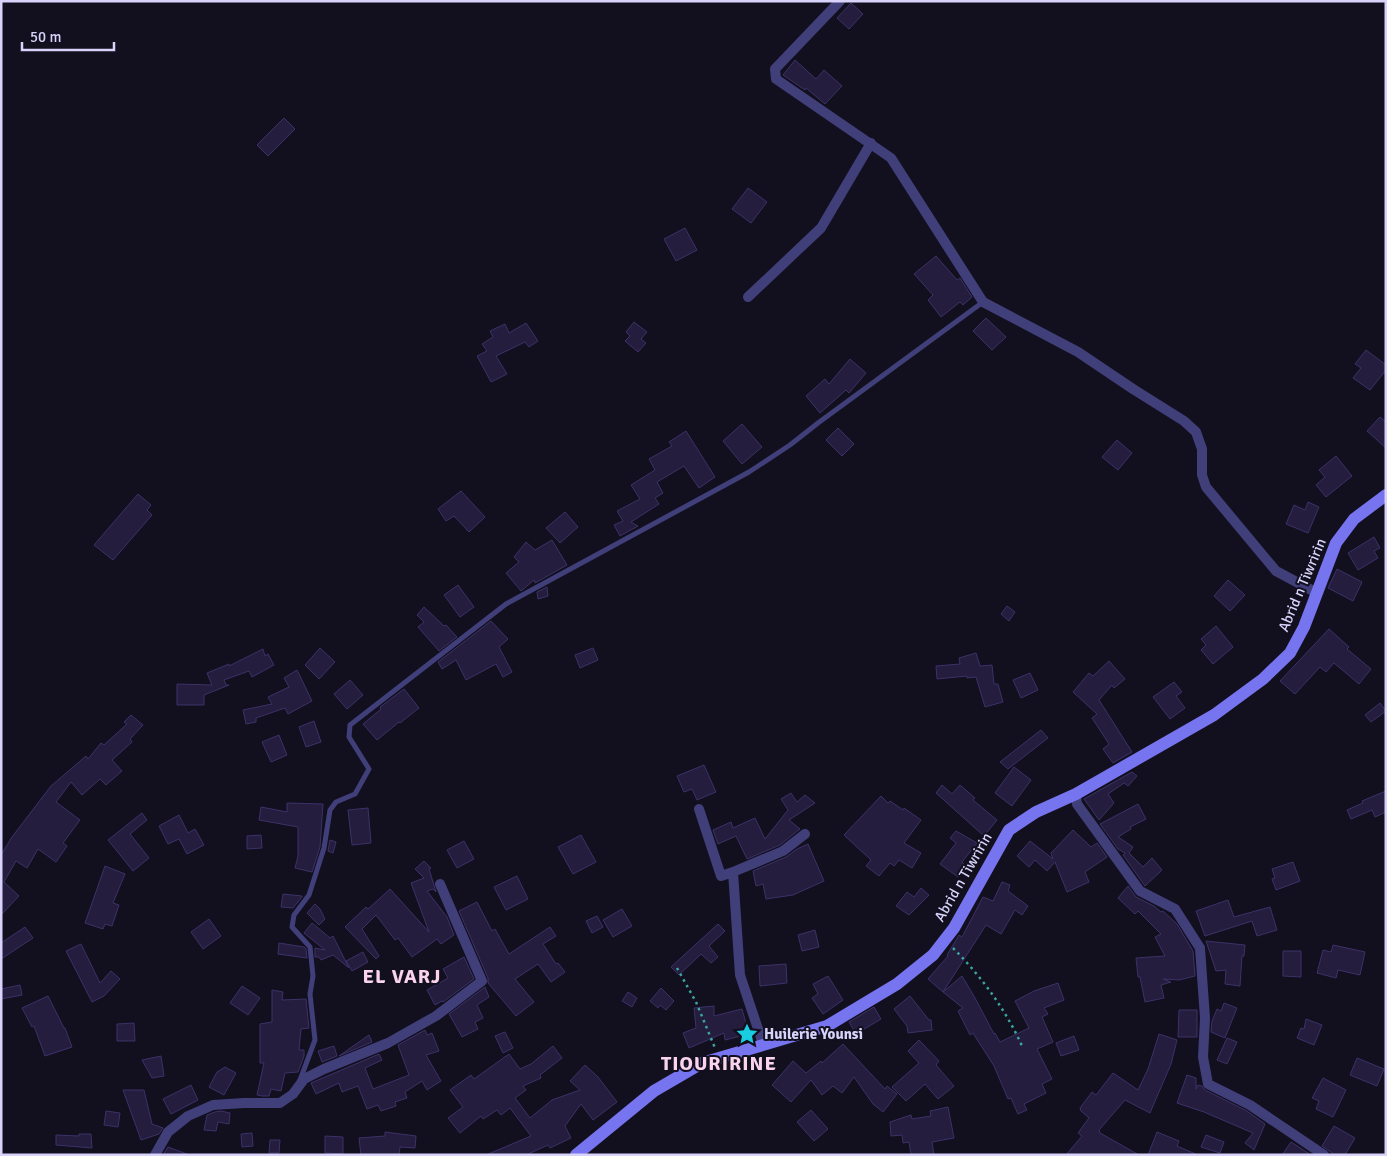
<svg xmlns="http://www.w3.org/2000/svg" width="1387" height="1156" viewBox="0 0 1387 1156" font-family="Signika,sans-serif">
	<rect width="100%" height="100%" fill="#120f1f"/>
	<path fill="#241d3e" stroke="#3c3268" d="M851,3L863,14L849,29L837,18Z
		M795,60L816,79L824,70L842,86L825,104L806,88L805,90L783,75Z
		M284,118L295,129L268,156L257,145Z
		M748,188L767,202L751,223L732,209Z
		M685,228L697,250L676,261L664,239Z
		M936,256L957,280L960,278L972,297L963,305L960,302L941,317L928,300L933,295L914,274Z
		M986,318L1006,337L992,350L973,331Z
		M634,322L647,332L641,339L646,343L638,352L625,341L630,336L626,332Z
		M526,323L538,341L529,347L525,342L496,356L507,374L491,382L477,356L487,351L482,344L493,337L490,331L505,324L509,333Z
		M1366,350L1386,365V370L1370,390L1353,378L1361,368L1355,364Z
		M850,359L866,373L849,393L846,390L820,413L806,396L825,379L829,384Z
		M1380,417L1386,422V448L1367,431Z
		M742,424L762,447L742,464L723,441Z
		M838,428L854,444L842,456L826,440Z
		M686,431L715,477L699,488L684,466L657,482L663,493L655,498L659,504L631,522L638,526L620,536L614,525L623,521L617,511L640,499L631,485L655,470L649,459L672,446L669,442Z
		M1117,440L1132,453L1118,470L1102,457Z
		M1336,456L1352,476L1326,497L1316,485L1325,477L1319,470Z
		M461,491L485,517L469,532L454,516L446,521L438,509Z
		M138,494L151,505L147,510L152,515L113,560L94,545Z
		M1308,502L1319,507L1308,533L1286,524L1294,505L1305,510Z
		M565,512L578,527L560,543L546,528Z
		M1374,537L1380,548L1374,551L1378,558L1358,570L1348,553Z
		M552,540L567,565L535,583L534,580L521,591L506,573L519,562L514,557L526,542L535,550Z
		M1337,569L1362,582L1353,601L1328,588Z
		M1228,580L1245,595L1230,611L1214,596Z
		M458,585L474,607L460,617L444,595Z
		M547,587L548,596L538,599L537,592Z
		M1007,606L1015,612L1009,621L1001,614Z
		M424,607L444,626L446,625L457,637L439,651L418,627L424,622L417,615Z
		M491,621L508,639L499,647L512,672L503,677L496,664L466,680L456,660L442,669L438,662Z
		M1216,626L1233,647L1213,664L1201,650L1206,645L1201,639Z
		M1329,629L1349,647L1347,649L1371,669L1359,684L1334,663L1326,672L1320,667L1295,694L1280,681Z
		M320,648L335,662L319,679L305,665Z
		M593,648L598,660L580,668L575,655Z
		M263,649L265,656L268,654L274,665L252,677L249,671L224,680L226,685H229L204,695V705H177V684L212,685L207,673L229,664V666Z
		M976,653L980,666L992,665L994,684H998L1003,702L985,707L976,677L967,678V676L937,679L936,666L960,664L959,658Z
		M1109,661L1125,679L1114,688L1112,685L1099,700L1132,752L1113,763L1103,749L1109,744L1092,718L1097,714L1073,692L1089,673L1093,676Z
		M297,670L312,701L288,714L285,708L256,718V722L246,724L243,710L272,704L268,697L289,687L284,678Z
		M1030,673L1038,690L1021,698L1013,680Z
		M350,680L363,695L347,709L334,694Z
		M1174,682L1182,692L1176,696L1185,708L1170,719L1153,697Z
		M404,689L419,708L400,723L399,722L377,740L363,724L381,709L380,707Z
		M1380,703L1386,711L1371,722L1365,715Z
		M131,715L143,725L130,739L132,742L112,760L122,771L106,785L100,779L82,795L71,782L56,802L80,820L63,843L67,846L56,862L38,849L27,868L16,861L4,882L19,896L1,915V855L12,837L51,786L86,756L88,759L101,743L104,745L127,724L124,722Z
		M314,721L321,742L306,747L299,727Z
		M1041,730L1048,738L1008,769L1000,762Z
		M279,735L287,755L271,762L262,742Z
		M704,765L716,792L697,800L692,789L684,792L677,776Z
		M1014,767L1031,780L1012,806L995,793Z
		M1132,772L1137,776L1128,786L1124,783L1108,794L1114,803L1099,820L1084,799Z
		M942,785L952,794L960,785L975,798L973,800L997,820L984,836L936,793Z
		M1386,791V812L1375,817L1372,810L1351,819L1347,810L1363,803L1362,801Z
		M791,793L797,802L805,795L815,803L789,820L800,829L780,845L747,859L736,836L718,844L713,830L731,822L733,828L755,818L765,839L788,810L781,799Z
		M881,796L888,803L890,801L903,810L904,808L921,820L904,843L921,853L912,868L899,860L894,866L890,863L879,876L866,866L871,860L844,835Z
		M287,803L323,804L320,847L312,872L295,868L298,856V827L259,820L261,807L287,812Z
		M1138,804L1146,819L1130,827L1131,829L1118,837L1133,847L1129,853L1143,867L1152,858L1162,870L1145,886L1123,855L1125,853L1118,849L1100,824Z
		M368,808L371,843L352,845L348,810Z
		M142,813L147,820L130,834L149,858L133,871L108,840Z
		M179,815L188,833L195,829L204,845L187,854L179,839L168,844L159,826Z
		M1073,830L1091,847L1097,843L1107,857L1085,872L1089,882L1067,892L1055,862L1047,871L1035,860L1029,867L1017,856L1030,841L1053,859L1051,853Z
		M956,831L977,843L962,862L966,866L958,877L940,864L956,843L950,838Z
		M261,835L262,848L247,849V836Z
		M581,835L596,862L573,874L558,847Z
		M330,840L336,842L333,853L328,851Z
		M464,841L474,859L457,868L447,850Z
		M808,844L824,881L793,895L766,899L763,884L756,886L753,871L786,857L797,849Z
		M424,861L431,868L429,869L436,892L433,889L427,891L447,917L454,935L441,944L437,939L412,957L398,938L395,940L376,915L362,929L379,956L376,959L345,927L366,907L368,909L390,889L429,932L411,883L424,878L415,869Z
		M1293,862L1300,881L1276,890L1272,879L1275,878L1272,869Z
		M105,866L125,874L113,903L119,905L112,926L105,924L103,929L85,923Z
		M517,876L528,899L506,910L494,887Z
		M1002,882L1010,885L1008,891L1028,906L1022,915L1015,910L1001,934L986,925L943,992L928,979L948,956L947,955L959,935L962,937L983,897L993,901Z
		M1128,886L1136,897L1154,906L1161,912L1163,911L1177,924L1193,951L1195,976L1179,980L1163,979L1171,982L1161,985L1164,998L1145,1002L1140,977H1138L1136,958L1165,956L1155,937L1161,934L1138,911L1135,914L1118,898Z
		M921,888L929,895L909,915L896,906L907,892L914,897Z
		M283,894L302,896V897L293,908L281,907Z
		M1228,900L1234,917L1270,907L1277,930L1257,936L1252,921L1205,936L1196,911Z
		M477,902L492,931L495,929L509,954L550,927L556,936L543,944L556,964L558,963L565,972L551,982L538,964L515,979L534,1002L516,1016L488,983V978L459,911Z
		M315,904L320,909L325,919L319,925L307,913Z
		M622,909L632,926L613,937L603,920Z
		M597,916L603,927L592,933L586,921Z
		M209,919L221,936L203,949L191,932Z
		M312,923L330,938L333,936L349,968L333,955L321,960L319,957H315V948L325,950L304,933Z
		M718,924L725,931L709,946L718,957L711,963L701,954L679,975L671,967Z
		M25,927L33,938L1,959V943Z
		M815,930L819,947L802,951L798,935Z
		M1206,941L1245,945L1244,956H1242L1240,986L1225,984L1226,970L1216,971Z
		M279,943L304,947L306,949L307,958L278,954Z
		M81,944L100,983L111,971L120,979L104,996L92,1002L66,951Z
		M1333,945L1365,952L1360,975L1338,970L1336,978L1317,973L1323,950L1331,952Z
		M1283,951H1301V977L1283,976Z
		M363,952L368,962L352,971L346,961Z
		M464,957L474,979L443,1002L442,1001L435,1005L427,990L448,978L443,969Z
		M786,964L787,983L760,986L759,966Z
		M828,976L843,1000L823,1014L812,998L818,994L813,984Z
		M962,976L975,998L994,1034L995,1033L1000,1042L1029,1028L1015,1001L1034,991L1058,983L1064,1000L1044,1008L1048,1014L1042,1017L1053,1042L1037,1049L1052,1079L1042,1084L1046,1093L1024,1104L1027,1110L1018,1114L1011,1098L1008,1099L994,1066L973,1033L970,1035L958,1011L963,1008L943,992Z
		M20,985L22,995L1,999V989Z
		M242,986L260,998L248,1015L230,1003Z
		M485,987L489,997L477,1005L483,1018L475,1022L478,1029L462,1037L449,1014Z
		M661,988L674,1001L666,1010L660,1005L658,1008L650,1001Z
		M272,990L283,992L282,1000L306,999L309,1028L301,1029L299,1050H304V1056L298,1072L285,1073L281,1091L271,1089L269,1096H262L257,1095L264,1063H260V1024L272,1022Z
		M628,992L637,998L632,1007L622,1001Z
		M48,996L64,1028H65L72,1047L45,1056L34,1026L32,1027L22,1008Z
		M910,996L929,1020H931L932,1030L908,1033L907,1026L894,1009Z
		M1224,1003L1237,1008L1225,1038L1211,1032L1212,1021L1217,1009L1221,1011Z
		M714,1006V1016L742,1009L749,1034L725,1040L724,1033L689,1048L683,1033L696,1028L694,1008Z
		M874,1007L881,1019L856,1034L849,1022Z
		M1179,1010H1197V1037H1178Z
		M1306,1019L1322,1025L1314,1045L1297,1038L1301,1028L1304,1029Z
		M134,1023L135,1041H117V1024Z
		M425,1030L427,1035L432,1033L439,1051L426,1055L441,1081L427,1090L422,1081L405,1092L407,1098L395,1102L396,1106L381,1111L378,1105L367,1109L358,1086L342,1092L339,1083L316,1094L311,1083L379,1054L382,1060L365,1068L373,1089L409,1075L398,1045Z
		M505,1032L513,1048L503,1053L495,1036Z
		M1159,1034L1177,1040L1171,1064L1150,1113L1125,1100L1099,1130L1100,1133L1139,1155H1066L1082,1136L1078,1133L1089,1118L1081,1111L1080,1108L1092,1092L1096,1095L1113,1073L1138,1090L1148,1069Z
		M369,1035L372,1042L339,1056Z
		M1074,1036L1079,1050L1061,1056L1056,1043Z
		M1227,1038L1237,1042L1227,1064L1217,1060Z
		M919,1040L939,1061L936,1065L954,1086L938,1099L925,1084L906,1101L892,1087L919,1063L908,1051Z
		M843,1044L885,1089L887,1086L897,1094L883,1112L873,1104L854,1077L842,1093L833,1086L822,1095L811,1080L791,1102L772,1085L793,1061L806,1073L821,1061L822,1063Z
		M334,1046L337,1056L322,1062L318,1051Z
		M553,1046L562,1058L540,1075L541,1078L523,1086L526,1090L515,1098L530,1118L552,1100L580,1090L570,1081L585,1065L598,1077L617,1102L593,1120L581,1104L565,1126L571,1138L550,1148L548,1145L526,1155H486L531,1136L510,1108L501,1115L497,1110L483,1119L481,1116L460,1133L448,1118L463,1107L450,1090L471,1075L474,1079L509,1054L520,1069L531,1064Z
		M161,1056L164,1076L152,1078L142,1060Z
		M1357,1058L1384,1069L1377,1086L1350,1075Z
		M225,1067L236,1073L224,1095L209,1087L217,1072Z
		M1187,1075L1196,1078V1089L1198,1085L1202,1086L1205,1090L1247,1111L1265,1124L1254,1150L1245,1143L1253,1133L1204,1112L1177,1103Z
		M1323,1078L1346,1090L1333,1117L1316,1109L1319,1101L1312,1098Z
		M191,1085L198,1100L171,1114L163,1099Z
		M123,1090H144L152,1124L163,1128L159,1134L141,1140Z
		M948,1107L954,1138L932,1142L934,1155H911L909,1142L903,1143L902,1135L891,1136L890,1122L911,1115L912,1119L931,1116L930,1111Z
		M811,1110L828,1129L814,1141L797,1122Z
		M106,1111L120,1113L118,1127L104,1125Z
		M221,1111L230,1113L229,1124L218,1122L216,1131L204,1130L207,1115L215,1112Z
		M1334,1126L1355,1138L1345,1155H1335L1322,1146Z
		M385,1132L416,1136L415,1148L400,1147L399,1155H361L359,1138L385,1136Z
		M1157,1132L1179,1141L1177,1146L1198,1155H1148Z
		M252,1133L253,1146L242,1147L241,1134Z
		M79,1134H91L92,1148L56,1145V1135L79,1136Z
		M1206,1135L1224,1142L1220,1153L1201,1147Z
		M325,1136L343,1137V1154L325,1153Z
		M270,1140H280L279,1153H269Z
		M1291,1142L1311,1155H1282Z
		M168,1147L187,1154V1155H163Z"/>
	<g fill="none" stroke-linecap="round" stroke-linejoin="round">
		<path stroke="#3ba59e" stroke-width="2.5" stroke-dasharray="2.5 4" stroke-linecap="butt" d="M953,948C981,976 1006,1010 1022,1046
			M677,968L696,1002L715,1048"/>
		<path stroke="#413f79" stroke-width="5" d="M300,1080L315,1040L310,994L313,976L310,947L292,927L294,915L309,895L324,848L330,810L336,802L355,794L369,769L349,737L350,725L506,604L749,472L790,445L818,423L983,302"/>
		<path stroke="#413f79" stroke-width="10" d="M840,1L775,69L776,79L891,158L983,302L1078,352L1133,389L1184,421L1196,432L1202,449V475L1206,487L1276,571L1317,593
			M748,297L821,228L871,143
			M1076,794L1077,804L1140,891L1175,909L1200,948L1205,1018L1203,1057L1208,1084L1250,1105L1324,1155
			M699,809L721,876L733,872
			M763,1044L740,975L733,872L783,851L805,834
			M155,1155L168,1132L188,1116L213,1105L244,1103H280L293,1094L304,1079L324,1069L388,1043L436,1016L482,981L440,884"/>
		<path stroke="#7774ef" stroke-width="12" d="M576,1155L654,1091L702,1063L827,1026L897,984L933,955L954,928L1009,830L1036,812L1076,794L1214,715L1263,679L1290,653L1304,627L1336,543L1354,519L1386,495"/>
	</g>
	<defs>
		<g id="sight-bare" transform="scale(1.725)"><path d="M0-6L1.8-2.2L6-1.7L2.9 1.2L3.7 5.4L0 3.3L-3.7 5.4L-2.9 1.2L-6-1.7L-1.8-2.2Z" fill="#19ccdf" stroke="#120f1f" stroke-width="2.5" paint-order="stroke"/></g>
	</defs>
	<g fill-rule="evenodd">
		<use href="#sight-bare" x="747" y="1034"/>
	</g>
	<g text-anchor="middle" dominant-baseline="central" stroke-width="4" stroke-linejoin="round" paint-order="stroke">
		<g font-size="15" fill="#d7d3fa" stroke="#120f1f">
			<text transform="translate(1302 585) rotate(-67)">Abrid n Tiwririn</text>
			<text transform="translate(963 877) rotate(-60)">Abrid n Tiwririn</text>
		</g>
		<g font-size="15" font-weight="bold" fill="#d7d3fa" stroke="#120f1f" text-anchor="start">
			<text x="764" y="1034">Huilerie Younsi</text>
		</g>
		<g font-size="20" font-weight="bold" letter-spacing="1" fill="#fad4ed" stroke="#120f1f">
			<text x="402" y="976">EL VARJ</text>
			<text x="719" y="1063">TIOURIRINE</text>
		</g>
	</g>
	<rect width="1387" height="1156" fill="none" stroke="#d7d3fa" stroke-width="5"/>
	<path d="M22 42v8h92v-8" fill="none" stroke="#d7d3fa" stroke-width="2.5"/>
	<text x="30" y="42" font-size="15" fill="#d7d3fa" stroke="#120f1f" stroke-width="4" paint-order="stroke">50 m</text>
</svg>
